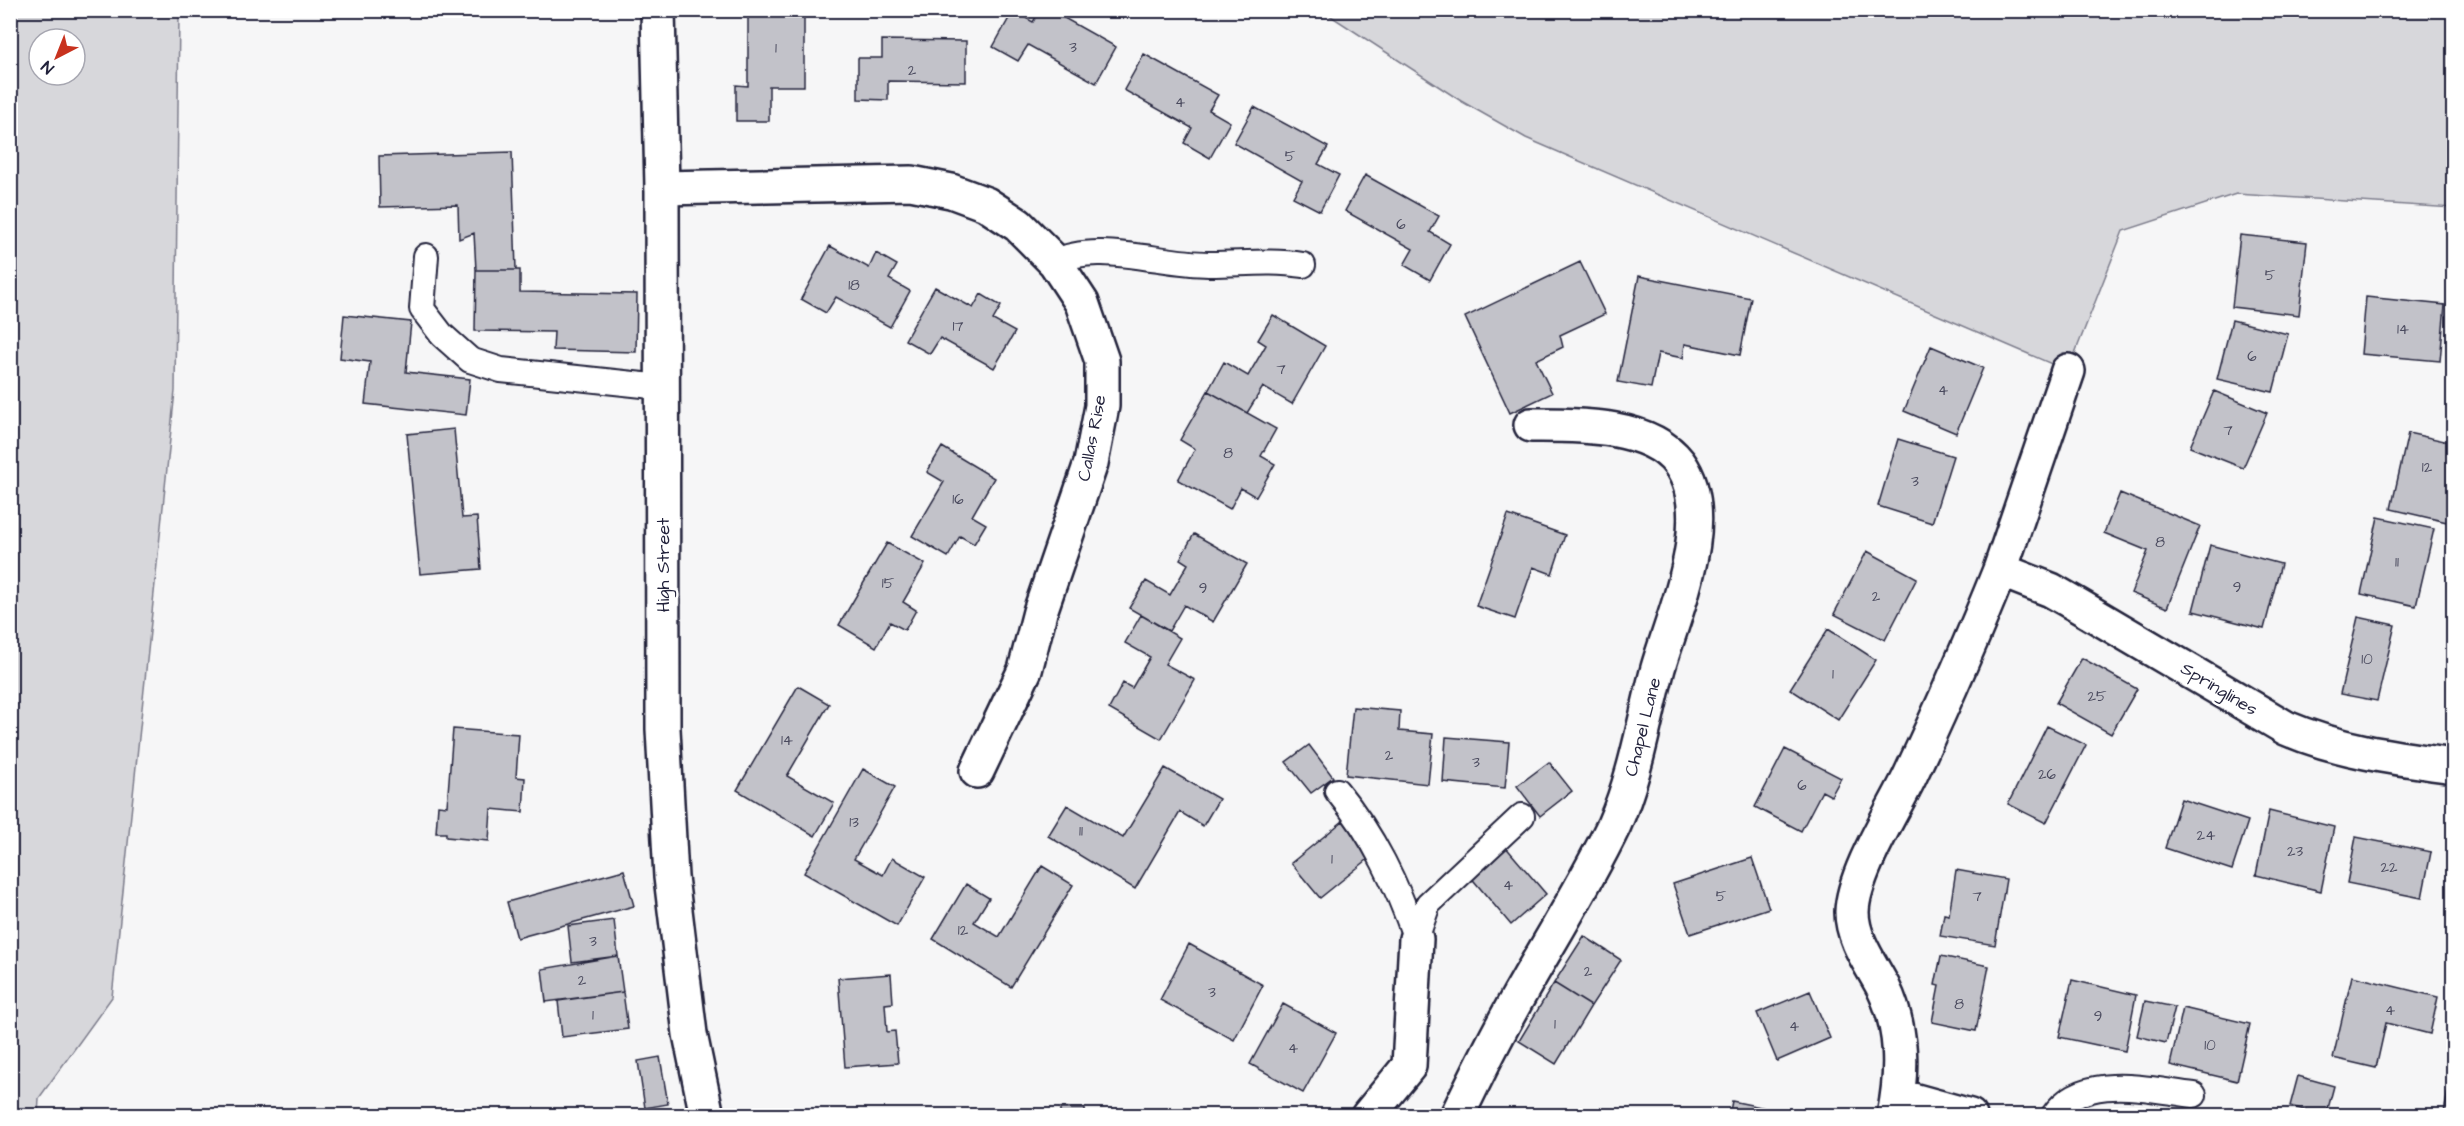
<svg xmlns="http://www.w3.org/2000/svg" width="2464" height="1126" viewBox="0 0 2464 1126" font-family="'Architects Daughter',sans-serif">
	<rect width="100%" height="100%" fill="#f6f6f7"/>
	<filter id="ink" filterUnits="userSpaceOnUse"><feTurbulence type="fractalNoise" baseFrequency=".0167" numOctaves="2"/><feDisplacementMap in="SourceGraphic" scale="12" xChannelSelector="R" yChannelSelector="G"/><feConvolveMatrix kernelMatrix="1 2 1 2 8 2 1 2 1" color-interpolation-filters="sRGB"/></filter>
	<g filter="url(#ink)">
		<path fill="#d7d7db" stroke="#7c7c8b" stroke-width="1.5" fill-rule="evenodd" d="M10,11H179L175,391L112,997L39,1098L38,1116L10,1115ZM39,39H75V75H39Z
			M1323,11H2453V208L2236,194L2123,231L2068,371L1526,138L1461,101Z"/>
		<path fill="#c2c2c9" stroke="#22223b" stroke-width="1.5" d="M1040,10H1050L1116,47L1096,83L1028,45L1018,61L993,47L1013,11L1033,22Z
			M748,11H804V86H769V121H736V85L748,86Z
			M882,40L966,41V82L888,81V100L858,99V58H882Z
			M1144,54L1218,95L1209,110L1230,122L1210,158L1184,143L1192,128L1124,90Z
			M1254,107L1328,147L1318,164L1339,175L1320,211L1293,197L1302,181L1234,143Z
			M512,152L516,270H476L474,233L459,239L458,205L380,207L379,156Z
			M1365,175L1439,216L1430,232L1450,244L1430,280L1404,265L1413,249L1345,211Z
			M2240,235L2307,242L2299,315L2232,307Z
			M830,246L869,268L876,253L897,265L889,279L910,291L890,327L836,297L826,313L801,299Z
			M1580,262L1605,314L1560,335L1563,347L1536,360L1552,393L1510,413L1465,317Z
			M476,270H520V292L637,294L636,352L553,350L554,332L475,331Z
			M1639,276L1751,298L1740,355L1685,344L1683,358L1658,353L1651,388L1618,382Z
			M935,287L973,308L981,294L1001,306L993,320L1015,332L994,368L940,338L930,354L905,340Z
			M2366,297L2445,305L2440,361L2361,354Z
			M344,315L411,322L406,372L470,379L466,415L365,404L370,362L340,358Z
			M1273,315L1325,346L1292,404L1263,387L1247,413L1208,391L1224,362L1248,376L1266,345L1258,340Z
			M2232,320L2288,334L2273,392L2217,379Z
			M1931,346L1983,368L1956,433L1904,411Z
			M1208,391L1276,429L1261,456L1275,464L1256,497L1241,488L1230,509L1178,480L1195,449L1180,440Z
			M2214,391L2267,413L2243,468L2190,447Z
			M454,429L462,518L477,517L481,569L420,574L407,434Z
			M2408,433L2454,443V491L2447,522L2391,509Z
			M1898,439L1953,456L1932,523L1878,506Z
			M942,447L994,478L972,516L986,524L974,544L960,536L948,557L912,536L944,482L927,472Z
			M2120,493L2200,526L2167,608L2131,593L2148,551L2104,533Z
			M1508,515L1565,535L1552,574L1533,567L1515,619L1476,606Z
			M2378,517L2434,529L2416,606L2361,594Z
			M1194,534L1247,564L1213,622L1184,605L1169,631L1129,608L1146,581L1170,595L1188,564L1180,559Z
			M887,543L925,564L903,602L916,610L905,630L890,622L876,647L839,625Z
			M2210,545L2281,564L2264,629L2193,611Z
			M1867,551L1917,578L1885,640L1834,614Z
			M1141,615L1180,638L1165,664L1195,680L1161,739L1109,709L1123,683L1132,688L1150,657L1125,643Z
			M2358,617L2395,625L2377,701L2340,694Z
			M1828,629L1876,660L1838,720L1790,689Z
			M2082,658L2137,689L2111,734L2056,703Z
			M798,686L829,704L787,776L834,803L815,836L737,790Z
			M1353,707L1400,711L1399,731L1433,734L1428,784L1346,775Z
			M2047,726L2086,745L2046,823L2008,804Z
			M453,729L519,734L516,777L525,778L523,812L491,809L489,841L446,837V833H436L438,805L447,806Z
			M1446,737L1509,742L1505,788L1443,782Z
			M1309,745L1333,777L1311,793L1286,762Z
			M1785,749L1841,778L1831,796L1822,791L1801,831L1755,807Z
			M1549,762L1572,791L1540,816L1517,786Z
			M1165,768L1219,799L1203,826L1180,812L1135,889L1048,836L1067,805L1123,838Z
			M863,769L895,787L854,859L883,875L892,858L925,877L897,926L804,873Z
			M2181,799L2248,821L2232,870L2165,848Z
			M2269,811L2334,827L2321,891L2256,875Z
			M1343,821L1372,856L1320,898L1291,863Z
			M2356,837L2431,852L2422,898L2347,883Z
			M1504,845L1546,894L1511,925L1469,875Z
			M1752,858L1769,908L1690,934L1673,884Z
			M1042,866L1073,885L1011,987L933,939L966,884L989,898L974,922L999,937Z
			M624,870L634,906L517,938L507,902Z
			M1956,870L2006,879L1995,945L1940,936L1944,914L1949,915Z
			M614,920L618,956L572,962L568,926Z
			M1584,936L1621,960L1591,1006L1554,983Z
			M1189,944L1263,985L1234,1040L1160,1000Z
			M618,956L623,992L546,1002L542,969Z
			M1941,956L1989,966L1976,1031L1932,1022L1939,986L1935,985Z
			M891,974L893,1003L885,1004L887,1032L895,1031L898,1063L845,1067L838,978Z
			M2352,976L2438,997L2430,1034L2386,1023L2376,1068L2333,1058Z
			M2072,980L2136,995L2125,1051L2059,1037Z
			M1554,983L1591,1006L1556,1064L1519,1041Z
			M1810,991L1830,1038L1777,1061L1757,1013Z
			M623,992L628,1029L562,1037L558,1001Z
			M2145,1001L2175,1007L2166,1043L2137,1036Z
			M1283,1004L1336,1033L1303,1093L1250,1064Z
			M2183,1008L2250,1024L2237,1081L2170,1065Z
			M660,1057L668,1104L645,1108L638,1061Z
			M2453,1063H2454V1115L2444,1113Z
			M2298,1076L2334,1086L2326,1116L2290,1106Z
			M1732,1101L1785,1112L1784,1116H1729Z
			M1060,1109H1085V1116H1060Z"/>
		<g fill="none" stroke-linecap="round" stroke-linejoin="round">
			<g stroke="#22223b" stroke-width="28">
				<path id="service" d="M426,256L422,309L442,335L470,360L501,370L662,387
					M1055,262C1096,240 1164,265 1210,264C1242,264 1271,260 1303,265
					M1337,791C1374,836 1397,885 1416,939
					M1416,939L1428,904L1522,816
					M2053,1116C2083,1071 2149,1090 2194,1095"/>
			</g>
			<g stroke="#22223b" stroke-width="38">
				<path id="minor" d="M662,188L911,183L951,191L986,204L1018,225L1055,262L1082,303L1102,361V406L1091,463L1040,612L1025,670L977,771
					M2000,570L2068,371
					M1898,1096L1970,1116
					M1368,1116L1409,1066L1416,939
					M1457,1116C1479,1070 1501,1026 1526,983C1556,931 1588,879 1614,825C1636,775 1644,721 1658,668C1674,613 1718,516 1679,463C1649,423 1575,425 1531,425
					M1894,1116C1903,1071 1903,1028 1883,987C1871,964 1852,939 1852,912C1853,874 1892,813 1909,778C1941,710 1972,640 2000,570L2051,590L2079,606L2286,728C2340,751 2396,758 2454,766"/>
			</g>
			<g stroke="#22223b" stroke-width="38">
				<path id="tertiary" d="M658,10L662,188L663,729L671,877L690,1034L707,1116"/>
			</g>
			<use href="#service" stroke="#fff" stroke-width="24"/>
			<use href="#minor" stroke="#fff" stroke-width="33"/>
			<use href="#tertiary" stroke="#fff" stroke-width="33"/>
		</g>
	</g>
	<g text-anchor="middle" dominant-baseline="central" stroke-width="4.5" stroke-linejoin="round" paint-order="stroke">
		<g font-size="15" fill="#4a4a5e">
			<text x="1073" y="47">3</text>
			<text x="776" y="48">1</text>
			<text x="912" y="70">2</text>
			<text x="1180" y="102">4</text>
			<text x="1290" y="156">5</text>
			<text x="1401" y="224">6</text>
			<text x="2270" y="275">5</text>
			<text x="854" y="285">18</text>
			<text x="958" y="326">17</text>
			<text x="2403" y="329">14</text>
			<text x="2252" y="356">6</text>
			<text x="1281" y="369">7</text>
			<text x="1943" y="390">4</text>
			<text x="2228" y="430">7</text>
			<text x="1228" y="453">8</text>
			<text x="2427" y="467">12</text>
			<text x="1915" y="481">3</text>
			<text x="958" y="499">16</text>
			<text x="2160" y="542">8</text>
			<text x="2397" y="562">11</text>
			<text x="888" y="583">15</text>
			<text x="2237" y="587">9</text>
			<text x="1203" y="588">9</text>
			<text x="1876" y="596">2</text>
			<text x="2367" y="659">10</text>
			<text x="1833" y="674">1</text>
			<text x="2097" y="696">25</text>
			<text x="787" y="740">14</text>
			<text x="1389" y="755">2</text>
			<text x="1476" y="762">3</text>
			<text x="2047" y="774">26</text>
			<text x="1802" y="785">6</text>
			<text x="854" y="822">13</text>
			<text x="1081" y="831">11</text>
			<text x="2206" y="835">24</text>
			<text x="2295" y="851">23</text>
			<text x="1332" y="859">1</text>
			<text x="2389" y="867">22</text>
			<text x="1508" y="885">4</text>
			<text x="1721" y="896">5</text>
			<text x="1977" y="896">7</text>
			<text x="963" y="930">12</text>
			<text x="593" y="941">3</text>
			<text x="1588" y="971">2</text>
			<text x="582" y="980">2</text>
			<text x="1212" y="992">3</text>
			<text x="1959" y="1004">8</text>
			<text x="2390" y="1010">4</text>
			<text x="593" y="1015">1</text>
			<text x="2098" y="1016">9</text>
			<text x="1555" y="1024">1</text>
			<text x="1794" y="1026">4</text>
			<text x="2210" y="1045">10</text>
			<text x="1293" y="1048">4</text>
		</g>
		<g font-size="18" fill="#22223b" stroke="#fff">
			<text transform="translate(1092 438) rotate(-79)">Callas Rise</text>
			<text transform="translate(663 565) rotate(-90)">High Street</text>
			<text transform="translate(2219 689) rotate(31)">Springlines</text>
			<text transform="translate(1643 727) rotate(-76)">Chapel Lane</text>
		</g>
	</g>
	<rect width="2464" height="1126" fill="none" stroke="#fff" stroke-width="36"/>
	<rect x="18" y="18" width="2428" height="1090" fill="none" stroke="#22223b" stroke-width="2" filter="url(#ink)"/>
	<g transform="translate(57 57) rotate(222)"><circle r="28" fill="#ffffff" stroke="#a7a7b1" stroke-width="1.5"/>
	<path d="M0-4.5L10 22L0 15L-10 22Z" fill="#c8321e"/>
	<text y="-9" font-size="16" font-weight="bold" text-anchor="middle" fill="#22223b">N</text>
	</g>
</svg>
